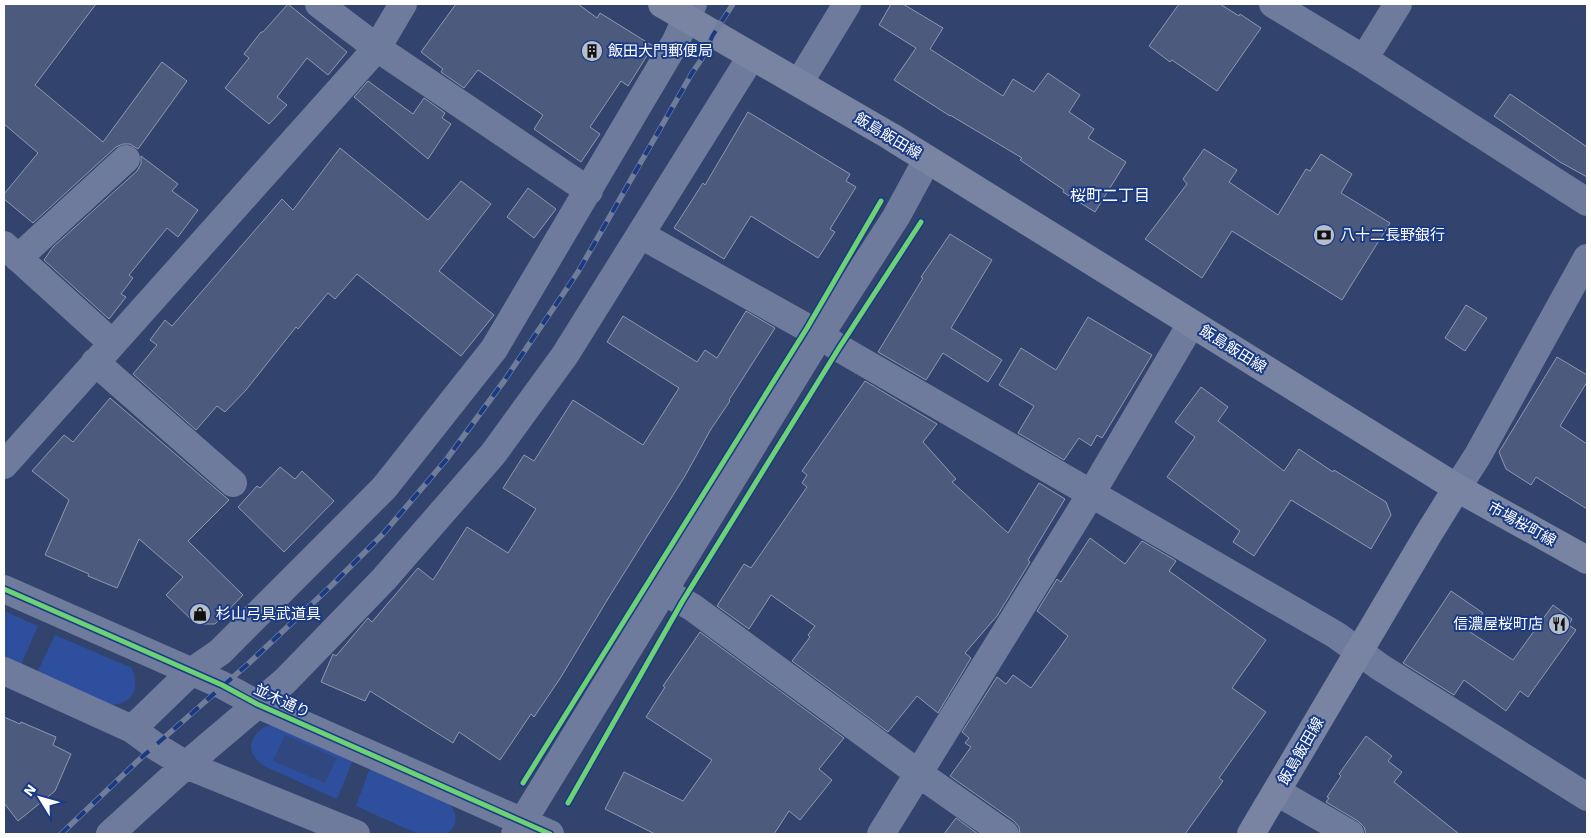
<svg xmlns="http://www.w3.org/2000/svg" width="1591" height="838" viewBox="0 0 1591 838" font-family="'Work Sans','Noto Sans JP',sans-serif">
	<rect width="100%" height="100%" fill="#32446e"/>
	<path fill="#2e4f9d" d="M4,611L38,626L21,665L4,657Z
		M55,635L132,668C139,688 135,702 112,705L37,673Z
		M266,726H278L353,760L337,799L264,766C246,753 247,738 266,726Z
		M370,768L446,799C456,811 461,822 447,834H418L356,806Z"/>
	<path fill="#30487f" d="M285,735L337,758L325,783L273,761Z"/>
	<path fill="#4c5b7d" stroke="#8d98b1" d="M4,4H96L35,85L103,142L162,62L187,81L138,149L130,144H123L116,147L33,223L4,199V194L38,153L4,124Z
		M288,4L347,52L328,75L307,58L277,97L287,105L269,124L225,88L249,58L244,54L261,32H263Z
		M456,4H578L597,18L600,13L653,46L628,86L621,81L590,127L600,134L581,162L534,129L543,115L478,70L464,88L441,72L443,69L421,52Z
		M891,4H903L943,28L930,49L1003,96L1013,79L1034,92L1048,73L1080,95L1069,112L1094,129L1088,138L1126,162L1095,212L1063,192L1064,190L1020,160L1022,158L950,115V116L894,80L916,48L879,25Z
		M1179,4H1220L1239,16L1240,14L1261,28L1217,91L1172,60L1170,62L1149,46Z
		M368,81L413,114L424,98L445,113L442,118L451,124L428,159L354,97Z
		M1510,94L1587,147V177L1560,162L1494,116Z
		M748,112L850,174L846,181L856,187L830,229L835,232L818,258L751,216L724,259L674,228L703,183L705,185Z
		M340,148L428,220L461,181L491,204L439,271L494,315L461,356L357,274L335,299L328,293L298,329L296,327L246,390L225,412L217,406L196,430L133,374L157,345L150,340L165,320L172,326L282,199L293,210Z
		M1204,149L1237,170L1229,182L1278,215L1306,169L1310,171L1321,154L1352,174L1341,193L1390,223L1342,300L1232,231L1202,278L1145,239L1187,184L1183,179Z
		M141,156L178,184L172,191L198,210L178,237L167,228L129,275L133,278L121,294L126,297L109,319L44,260L53,247L137,171L141,164Z
		M528,188L556,209L534,238L507,217Z
		M950,234L992,260L951,328L1002,360L988,382L943,353L926,380L878,352L923,278L921,277Z
		M1466,305L1487,318L1465,351L1445,338Z
		M746,311L775,328L729,400L730,401L711,429L685,476L609,597L561,677L534,717L531,714L500,760L459,732L453,743L370,691L365,701L321,682L333,654L336,656L368,618L372,622L418,568L433,580L467,527L508,553L536,509L503,488L524,455L534,461L573,400L643,445L679,388L607,342L623,316L697,362L705,350L717,358Z
		M1088,317L1152,355L1102,438L1097,435L1091,446L1079,438L1064,460L1018,433L1034,406L999,385L1021,348L1056,370Z
		M1557,357L1587,375V382L1560,426L1587,444V509L1536,477L1531,485L1506,469L1499,452Z
		M865,381L937,424L923,442L956,479L952,482L1008,533L1039,483L1065,499L1028,560L1030,562L997,616L965,653L971,658L938,713L917,696L888,732L792,661L810,637L808,635L815,626L771,595L749,629L717,606L744,564L751,568L807,487L802,483L807,475L802,471Z
		M1201,387L1228,407L1218,421L1284,471L1299,449L1333,472L1334,470L1386,502L1391,515L1371,549L1291,500L1254,556L1233,542L1240,531L1167,477L1195,437L1175,422Z
		M110,398L229,500L188,541L243,595L215,624H196L166,595L183,577L139,539L117,588L88,576L89,574L45,555L69,500L32,471L64,435L73,442Z
		M280,467L295,479L302,471L334,501L284,552L238,507L257,486L260,488Z
		M1090,538L1125,564L1142,541L1173,559L1176,561L1169,571L1266,640L1232,688L1266,712L1219,778L1223,781L1185,834H1020L1019,827L1014,821L950,776L971,747L965,743L969,738L962,732L997,677L1006,684L1013,675L1031,688L1068,636L1037,611L1057,579L1061,582Z
		M1451,591L1483,613L1470,632L1513,660L1553,605L1572,619L1569,625L1576,630L1528,697L1520,691L1506,711L1464,680L1454,695L1403,663Z
		M700,632L844,738L819,769L832,780L800,820L789,811L774,834H655L605,809L624,772L683,801L712,760L646,717L665,687L663,686Z
		M4,717L20,724L21,722L56,737L53,745L71,754L55,791L18,821L4,803Z
		M1366,736L1392,756L1388,761L1402,772L1394,782L1459,834H1366L1364,827L1358,821L1326,802L1329,798L1327,797L1341,776L1339,774Z
		M956,818L978,834H944Z"/>
	<g fill="none" stroke-linecap="round" stroke-linejoin="round">
		<path stroke="#6e7b9c" stroke-width="28" d="M319,4L377,48L589,191
			M1273,4L1364,59L1587,202
			M1364,59L1398,4
			M799,83L847,4
			M641,235L820,335L839,348L1336,635L1380,667L1587,797
			M4,245L112,343
			M18,258L126,159
			M95,362L233,483
			M4,465L377,48L403,4
			M1457,488L1478,455L1587,258
			M4,589L222,685L257,704L550,834
			M663,591L692,607L918,773L1005,834
			M4,671L132,729L155,746L186,765L356,834
			M132,729L191,672L220,652L384,488L494,349L675,43L693,4
			M1277,792L1350,834
			M110,834L186,765L285,681L384,579L493,454L565,355L751,57
			M515,834L820,335L896,217L927,160
			M881,834L1091,494L1191,324"/>
		<path stroke="#7884a1" stroke-width="28" d="M662,4L890,136L1457,488L1587,560
			M1251,834L1429,533L1457,488"/>
		<g stroke="#6f7d9b" stroke-width="5.5">
			<path id="rail" d="M61,834L142,757L248,664L331,586L383,534L446,460L504,381L578,272L692,73L701,60L713,35L733,4"/>
		</g>
		<use href="#rail" stroke="#1a3a86" stroke-width="4" stroke-dasharray="11" stroke-linecap="butt"/>
		<g stroke="#1a3a86" stroke-width="8">
			<path id="cycleway" d="M4,589L222,685L257,704L550,834
				M523,783L807,328L881,201
				M568,803L682,602L839,348L921,222"/>
		</g>
		<use href="#cycleway" stroke="#6cd273" stroke-width="5"/>
	</g>
	<defs>
		<g id="building-disc" transform="scale(1.125)"><circle r="9.5" fill="#b7becc" stroke="#1a3a86"/><path d="M-4-6H4V6H1V3H-1V6H-4ZM-2.5-4.3h1.7v1.8h-1.7ZM.8-4.3h1.7v1.8H.8ZM-2.5-1h1.7V.8h-1.7ZM.8-1h1.7V.8H.8Z" fill="#111"/></g>
		<g id="bank-disc" transform="scale(1.125)"><circle r="9.5" fill="#b7becc" stroke="#1a3a86"/><path d="M-6-4H6V4H-6ZM0-2.3a2.3 2.3 0 1 0 0 4.6a2.3 2.3 0 1 0 0-4.6Z" fill="#111"/></g>
		<g id="shop-disc" transform="scale(1.125)"><circle r="9.5" fill="#b7becc" stroke="#1a3a86"/><path d="M-5-2.5h2.3a2.7 3.5 0 0 1 5.4 0H5L5.5 6h-11ZM-1.5-2.5h3a1.5 2.3 0 0 0-3 0Z" fill="#111"/></g>
		<g id="restaurant-disc" transform="scale(1.125)"><circle r="9.5" fill="#b7becc" stroke="#1a3a86"/><path d="M-5-6h1v4h1v-4h1v4h1v-4h1v5L-1.5 .5V6h-2V.5L-5-1ZM5-6V6H3V1.5H1.5Q1.5-4 5-6Z" fill="#111"/></g>
	</defs>
	<g fill-rule="evenodd">
		<use href="#building-disc" x="592" y="51"/>
		<use href="#bank-disc" x="1324" y="235"/>
		<use href="#shop-disc" x="200" y="614"/>
		<use href="#restaurant-disc" x="1559" y="624"/>
	</g>
	<g text-anchor="middle" dominant-baseline="central" stroke-width="4" stroke-linejoin="round" paint-order="stroke">
		<g font-size="15" fill="#fff" stroke="#1a3a86" text-anchor="start">
			<text x="608" y="51">飯田大門郵便局</text>
			<text x="1340" y="235">八十二長野銀行</text>
			<text x="216" y="614">杉山弓具武道具</text>
			<text x="1543" y="624" text-anchor="end">信濃屋桜町店</text>
		</g>
		<g font-size="15" fill="#fff" stroke="#1a3a86">
			<text transform="translate(888 136) rotate(31)">飯島飯田線</text>
			<text transform="translate(1233 349) rotate(32)">飯島飯田線</text>
			<text transform="translate(1522 524) rotate(29)">市場桜町線</text>
			<text transform="translate(282 701) rotate(25)">並木通り</text>
			<text transform="translate(1301 751) rotate(-60)">飯島飯田線</text>
		</g>
		<g font-size="16" fill="#fff" stroke="#1a3a86">
			<text x="1110" y="195">桜町二丁目</text>
		</g>
	</g>
	<rect width="1591" height="838" fill="none" stroke="#ffffff" stroke-width="10"/>
	<g transform="translate(40 798) rotate(307)" stroke="#1a3a86" stroke-width="4" paint-order="stroke">
	<path d="M0-4L9 19L0 12L-9 19Z" fill="#ffffff"/>
	<text y="-8" font-size="14" font-weight="bold" text-anchor="middle" fill="#ffffff">N</text>
	</g>
</svg>
